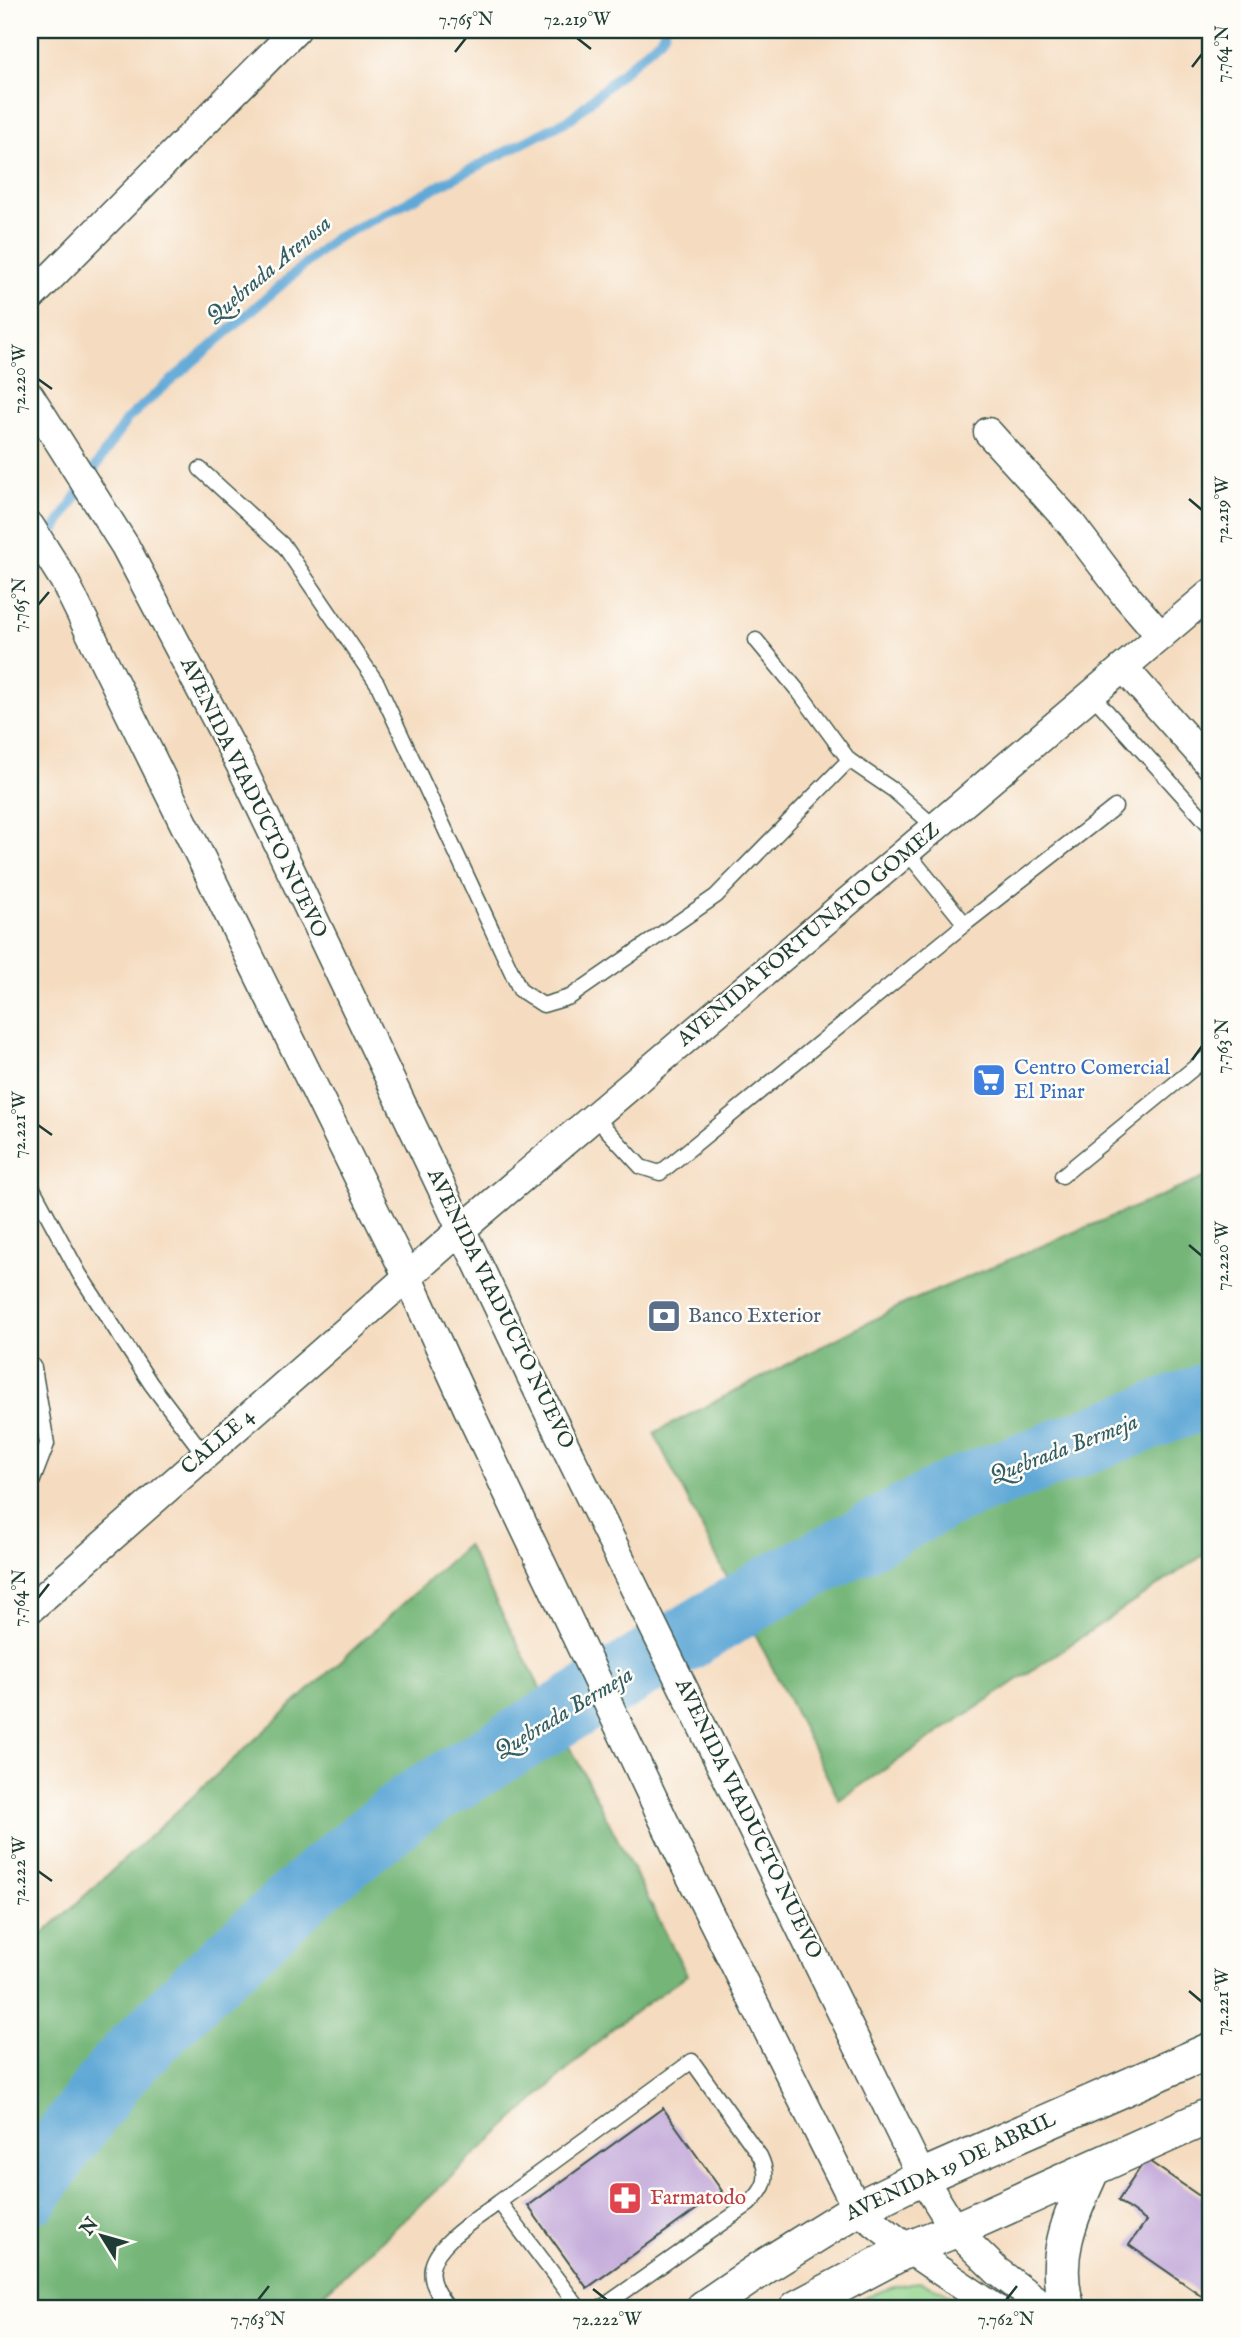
<svg xmlns="http://www.w3.org/2000/svg" width="1241" height="2338" viewBox="0 0 1241 2338" font-family="'IM FELL English',serif">
	<rect width="100%" height="100%" fill="#fdfcf7"/>
	<filter id="ink" filterUnits="userSpaceOnUse"><feTurbulence type="fractalNoise" baseFrequency=".0143" numOctaves="2"/><feDisplacementMap in="SourceGraphic" scale="14" xChannelSelector="R" yChannelSelector="G"/><feConvolveMatrix kernelMatrix="1 2 1 2 8 2 1 2 1" color-interpolation-filters="sRGB"/></filter>
	<filter id="wash" filterUnits="userSpaceOnUse"><feTurbulence type="fractalNoise" baseFrequency=".00686" numOctaves="4" result="noise"/><feDisplacementMap in="SourceGraphic" scale="28" xChannelSelector="R" yChannelSelector="G"/><feGaussianBlur stdDeviation="1.57" result="paint"/><feColorMatrix in="noise" values="0 0 0 0 0 0 0 0 0 0 0 0 0 0 0 0 0 1.4 0 .05"/><feComposite in="paint" operator="in"/></filter>
	<g filter="url(#wash)">
		<rect width="100%" height="100%" fill="#f5dcc0"/>
		<path fill="#91d48c" stroke="#588860" stroke-width="2" d="M920,2282L939,2289L968,2308H845C869,2296 892,2284 920,2282Z"/>
		<path fill="#74b678" stroke="#4a7a56" stroke-width="2" d="M1211,1175V1550L839,1800L654,1433L906,1303Z
			M467,1545L687,1975L614,2027L308,2308H30V1946Z"/>
		<g fill="none" stroke-linecap="round" stroke-linejoin="round">
			<path stroke="#60a9d7" stroke-width="10" d="M30,567L127,419L334,239L570,119L661,38L665,30"/>
			<path stroke="#60a9d7" stroke-width="65" d="M30,2192L61,2146L119,2069L199,1988L325,1874L413,1804L768,1589L957,1490L1211,1394"/>
		</g>
		<g id="blocks">
			<path fill="#bfa4d8" d="M663,2108L722,2191L587,2288L528,2206Z
				M1146,2159L1211,2204V2302L1129,2245L1146,2221L1118,2201Z"/>
		</g>
	</g>
	<g filter="url(#ink)">
		<use href="#blocks" fill-opacity="0" stroke="#3f5549" stroke-width="2"/>
		<g fill="none" stroke-linecap="round" stroke-linejoin="round">
			<g stroke="#3f5549" stroke-width="17">
				<path id="service" d="M200,469L284,546L377,683L520,990L543,1005L570,997L716,896L849,760
					M756,640L799,692L849,760L893,790L936,828
					M1092,695L1211,827
					M907,852L965,924
					M595,1117L641,1167L660,1173L965,924L1115,807
					M1062,1176L1211,1054
					M30,1183L80,1275L151,1384L204,1454
					M30,1362L34,1368L47,1444L30,1488
					M499,2202L692,2061L760,2156C770,2177 766,2188 749,2204L601,2308
					M448,2308C440,2297 429,2283 432,2268C436,2242 480,2217 499,2202L579,2308"/>
			</g>
			<g stroke="#3f5549" stroke-width="31">
				<path id="minor" d="M30,298L296,30
					M30,396L125,546L241,766L532,1378L922,2177L955,2230L997,2271L1046,2308
					M988,432L1072,525L1122,591L1161,636
					M30,526L64,580L408,1278L469,1411L682,1859L857,2209L908,2249L995,2308
					M1124,668L1211,766
					M30,1609L462,1229L1211,593"/>
			</g>
			<g stroke="#3f5549" stroke-width="38">
				<path id="tertiary" d="M704,2308L764,2267L857,2209L922,2177L1211,2050
					M797,2308L908,2249L955,2230L1211,2115
					M1067,2308C1051,2257 1071,2216 1092,2169"/>
			</g>
			<use href="#service" stroke="#fff" stroke-width="14"/>
			<use href="#minor" stroke="#fff" stroke-width="28"/>
			<use href="#tertiary" stroke="#fff" stroke-width="35"/>
		</g>
	</g>
	<path fill="none" stroke="#1f3d34" stroke-width="2.5" d="M577,38L591,49M455,52L466,38M1192,67L1202,54M38,379L52,389M1189,499L1202,510M38,605L49,592M1192,1060L1202,1046M38,1125L52,1135M1189,1245L1202,1256M38,1598L49,1584M38,1871L52,1881M1189,1991L1202,2002M593,2289L607,2300M258,2300L269,2286M1006,2300L1017,2286"/>
	<defs>
		<g id="supermarket-square" transform="scale(1.75)"><rect x="-9" y="-9" width="18" height="18" rx="4" fill="#3f7fe0" stroke="#fdfcf7"/><path d="M-6-5.5h2.5l.6 2H6L4.5 2H-2.5L-4.4-4H-6ZM-1.5 3.2a1.3 1.3 0 1 0 .1 0ZM3 3.2a1.3 1.3 0 1 0 .1 0Z" fill="#fff"/></g>
		<g id="bank-square" transform="scale(1.75)"><rect x="-9" y="-9" width="18" height="18" rx="4" fill="#5c6f8a" stroke="#fdfcf7"/><path d="M-6-4H6V4H-6ZM0-2.3a2.3 2.3 0 1 0 0 4.6a2.3 2.3 0 1 0 0-4.6Z" fill="#fff"/></g>
		<g id="pharmacy-square" transform="scale(1.75)"><rect x="-9" y="-9" width="18" height="18" rx="4" fill="#e0444e" stroke="#fdfcf7"/><path d="M-2-6h4v4h4v4h-4v4h-4v-4h-4v-4h4Z" fill="#fff"/></g>
	</defs>
	<g fill-rule="evenodd">
		<use href="#supermarket-square" x="989" y="1080"/>
		<use href="#bank-square" x="664" y="1316"/>
		<use href="#pharmacy-square" x="625" y="2198"/>
	</g>
	<g text-anchor="middle" dominant-baseline="central" stroke-width="5" stroke-linejoin="round" paint-order="stroke">
		<g font-size="21" fill="#1f3d34" stroke="#fdfcf7">
			<text transform="translate(253 798) rotate(64)">AVENIDA VIADUCTO NUEVO</text>
			<text transform="translate(809 935) rotate(-40)">AVENIDA FORTUNATO GOMEZ</text>
			<text transform="translate(500 1309) rotate(64)">AVENIDA VIADUCTO NUEVO</text>
			<text transform="translate(218 1442) rotate(-41)">CALLE 4</text>
			<text transform="translate(748 1819) rotate(64)">AVENIDA VIADUCTO NUEVO</text>
			<text transform="translate(951 2167) rotate(-25)">AVENIDA 19 DE ABRIL</text>
		</g>
		<g font-size="21" fill="#366cbe" stroke="#fdfcf7" text-anchor="start">
			<text x="1014" y="1068">Centro Comercial<tspan x="1014" dy="24">El Pinar</tspan></text>
		</g>
		<g font-size="21" fill="#4e5e75" stroke="#fdfcf7" text-anchor="start">
			<text x="688" y="1316">Banco Exterior</text>
		</g>
		<g font-size="21" fill="#be3a42" stroke="#fdfcf7" text-anchor="start">
			<text x="650" y="2198">Farmatodo</text>
		</g>
		<g font-size="23" font-style="italic" fill="#325d65" stroke="#fdfcf7">
			<text transform="translate(269 270) rotate(-40)">Quebrada Arenosa</text>
			<text transform="translate(1064 1449) rotate(-21)">Quebrada Bermeja</text>
			<text transform="translate(564 1713) rotate(-31)">Quebrada Bermeja</text>
		</g>
	</g>
	<rect width="1241" height="2338" fill="none" stroke="#fdfcf7" stroke-width="77"/>
	<g transform="translate(102 2236) rotate(307)" stroke="#fdfcf7" stroke-width="5" paint-order="stroke">
	<path d="M0-5L12 26L0 18L-12 26Z" fill="#1f3d34"/>
	<text y="-10" font-size="19" font-weight="bold" text-anchor="middle" fill="#1f3d34">N</text>
	</g>
	<rect x="38" y="38" width="1164" height="2262" fill="none" stroke="#1f3d34" stroke-width="2.5"/>
	<g font-size="18" text-anchor="middle" fill="#1f3d34">
		<text x="466" y="25">7.765°N</text>
		<text x="577" y="25">72.219°W</text>
		<text transform="translate(1222 54) rotate(-90)" y="6">7.764°N</text>
		<text transform="translate(19 379) rotate(-90)" y="6">72.220°W</text>
		<text transform="translate(1222 510) rotate(-90)" y="6">72.219°W</text>
		<text transform="translate(19 605) rotate(-90)" y="6">7.765°N</text>
		<text transform="translate(1222 1046) rotate(-90)" y="6">7.763°N</text>
		<text transform="translate(19 1125) rotate(-90)" y="6">72.221°W</text>
		<text transform="translate(1222 1256) rotate(-90)" y="6">72.220°W</text>
		<text transform="translate(19 1598) rotate(-90)" y="6">7.764°N</text>
		<text transform="translate(19 1871) rotate(-90)" y="6">72.222°W</text>
		<text transform="translate(1222 2002) rotate(-90)" y="6">72.221°W</text>
		<text x="258" y="2325">7.763°N</text>
		<text x="607" y="2325">72.222°W</text>
		<text x="1006" y="2325">7.762°N</text>
	</g>
</svg>
